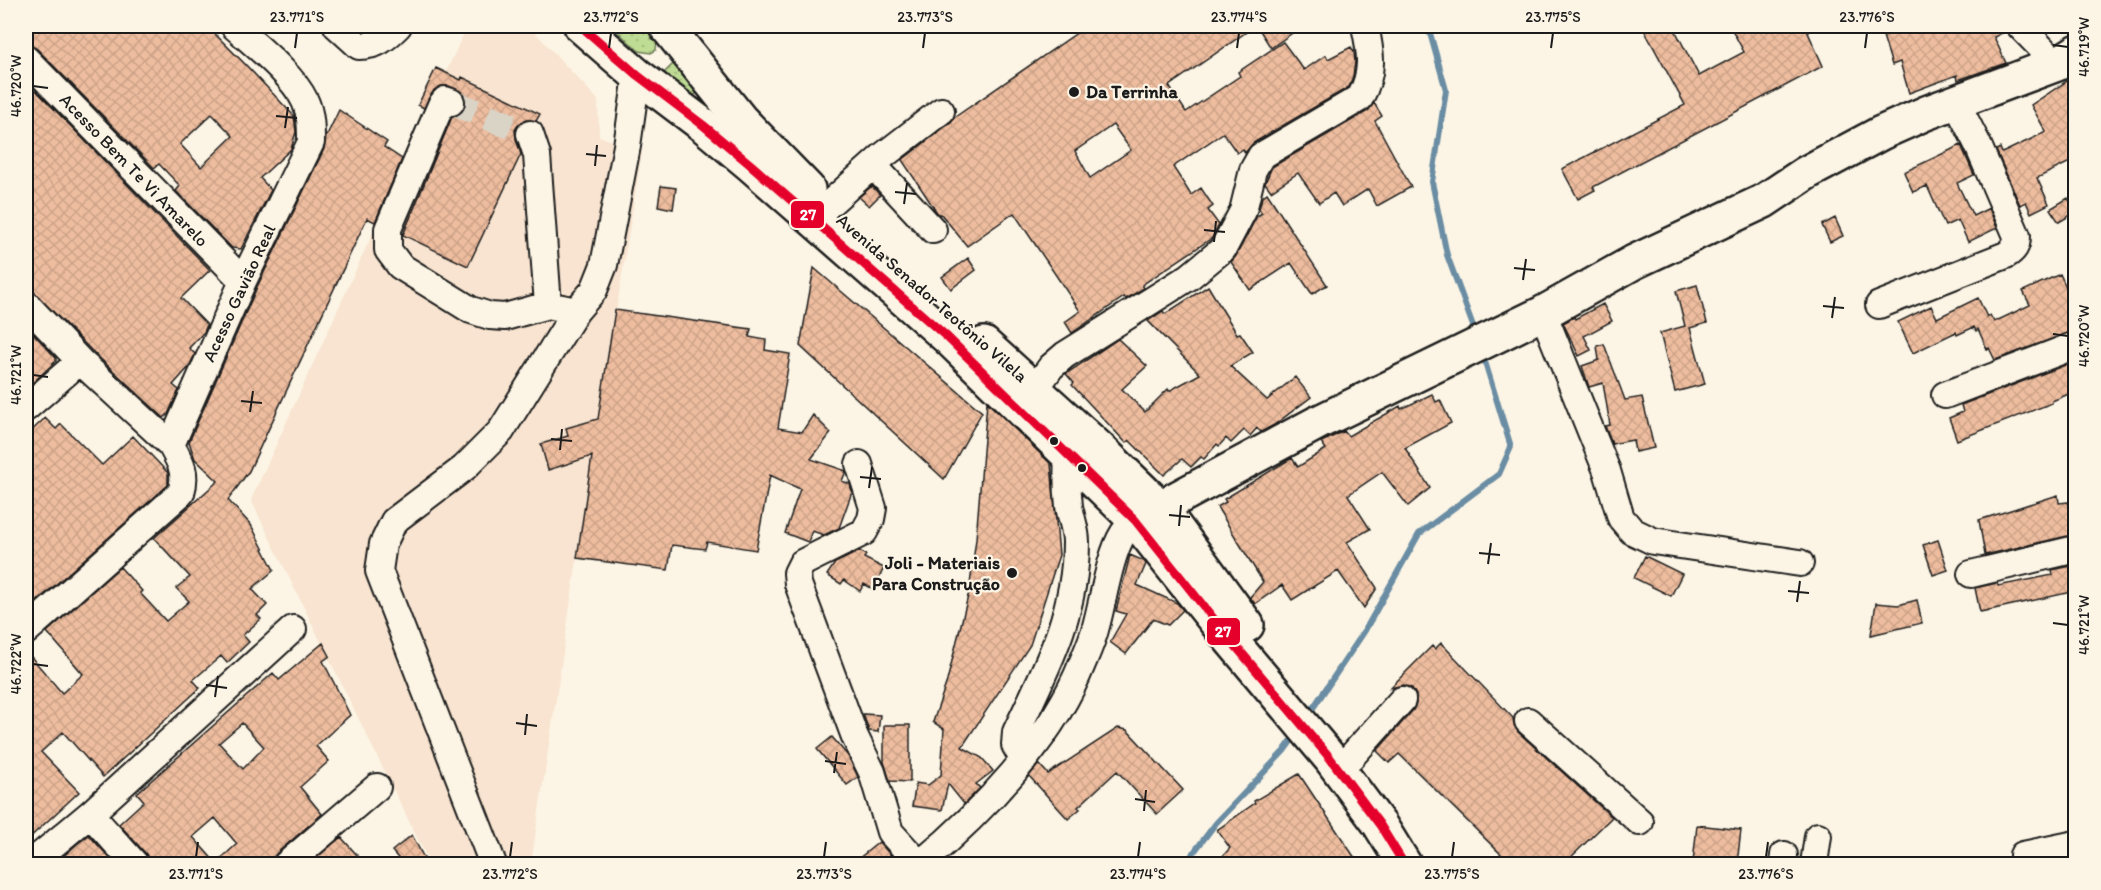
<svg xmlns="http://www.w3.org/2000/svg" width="2101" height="890" viewBox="0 0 2101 890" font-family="Itim,sans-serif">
	<defs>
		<pattern id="grass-dots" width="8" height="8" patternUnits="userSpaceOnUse" patternTransform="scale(1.5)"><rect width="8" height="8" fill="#bfdc94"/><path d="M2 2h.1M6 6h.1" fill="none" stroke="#a4bc7f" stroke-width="1.8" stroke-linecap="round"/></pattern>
		<pattern id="building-cross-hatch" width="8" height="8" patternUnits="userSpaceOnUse" patternTransform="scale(1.5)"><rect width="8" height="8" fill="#eebd9f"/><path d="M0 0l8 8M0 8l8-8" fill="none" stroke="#cca288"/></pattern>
	</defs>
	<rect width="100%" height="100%" fill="#fcf5e5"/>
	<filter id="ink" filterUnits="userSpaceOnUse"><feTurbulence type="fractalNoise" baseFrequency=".0167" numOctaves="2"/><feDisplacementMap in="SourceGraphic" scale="12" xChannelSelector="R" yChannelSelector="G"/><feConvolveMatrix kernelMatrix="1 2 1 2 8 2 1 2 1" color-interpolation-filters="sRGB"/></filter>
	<g filter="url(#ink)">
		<path fill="#f8e4d0" d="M467,26H529L598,100L599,136L642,152L593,454L531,864H430L251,500Z"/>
		<path fill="url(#grass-dots)" stroke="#6e7c58" stroke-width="1.5" d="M611,26H645L657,41L656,50L651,53L639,51Z
			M673,64H675L702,88L692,98L663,74Z"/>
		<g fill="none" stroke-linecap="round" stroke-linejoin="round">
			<path stroke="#6a8da4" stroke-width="6" d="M1428,26L1446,90L1432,182L1447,255L1476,334
				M1307,717L1364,632L1419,534L1499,474L1511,447L1482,352
				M1185,864L1216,823L1284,751L1297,733"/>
		</g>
		<path fill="url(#building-cross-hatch)" stroke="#1c1c1c" stroke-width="1.5" fill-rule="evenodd" d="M26,26H207L245,64L294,116L296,132L291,149L260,178L271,190L241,249L232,248L176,191L180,186L159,164L154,168L37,49L26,44ZM212,114L233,136L201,167L180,144Z
			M1087,26H1255L1169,86L1186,112L1240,76L1238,72L1283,42L1304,70L1326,55L1328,59L1351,47L1354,52L1355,62L1353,76L1349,87L1253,143L1245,153L1243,149L1237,153L1223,133L1173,167L1191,195L1201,188L1213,206L1208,210L1219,225L1212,238L1142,285L1144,288L1126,299L1124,297L1072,333L1065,322L1080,311L1014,213L967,246L941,214L939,215L936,211L902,160L950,123L955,117ZM1113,125L1131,150L1090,178L1075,151Z
			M1257,26H1302L1271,48Z
			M1642,26H1673L1699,76L1744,52L1730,26H1805L1823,66L1593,187L1595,190L1578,199L1562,169L1685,105Z
			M1891,26H2005L2006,31L1994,37L2006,63L1958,80L1957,75L1909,93L1900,62L1892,65L1883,36L1893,33Z
			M436,68L461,80L462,77L540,114L536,121L525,120L518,125L515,130L516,139L521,154L468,266L403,235L452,117L460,114L465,106L466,98L463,93L449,86H441L434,90L424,108L418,105Z
			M2076,75V159L2037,178L2049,204L2031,213L2026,202L2020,205L1996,150L2000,148L2002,153L2046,132L2031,105Z
			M26,80L210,270L181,298L207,325L204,332L189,348L195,354L189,367L173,385L179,390L168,414L164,418L91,350L26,284Z
			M1374,103L1382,116L1375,121L1411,187L1377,206L1368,189L1342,206L1334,193L1319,203L1298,173L1271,191L1265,183L1272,167L1368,111Z
			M339,110L387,142L384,147L402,159L375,222L367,218L249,471L228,500L251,525L274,570L252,589L267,605L257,615L261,619L243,635L249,642L227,663L221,656L193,680L200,688L103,777L63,732L41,752L79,792L26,841V651L62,693L83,674L47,632L120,567L142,591L140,593L166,621L189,601L176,588L190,577L154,538L218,481L195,459L189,442L257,287L324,149L326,137Z
			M1961,145L1974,175L1957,183L1973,216L1989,208L1997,228L1968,242L1958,220L1945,226L1927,186L1913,192L1904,172Z
			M661,186L676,188L673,209L658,206Z
			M872,186L880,195L869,206L859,197Z
			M1267,193L1327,285L1312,294L1291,263L1250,290L1231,262L1236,256L1257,216L1262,213L1259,209L1262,197Z
			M2068,198L2076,212L2059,222L2050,209Z
			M1835,218L1843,236L1830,242L1822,225Z
			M968,258L976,270L951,289L942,277Z
			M814,268L982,412L944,479L800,346Z
			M2060,274L2066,287L2076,282V330L1995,360L1989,348L1987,349L1978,329L1976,331L1974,327L1957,335L1956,332L1913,353L1898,322L1931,306L1937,318L1978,298L1987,317L1990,315L1994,322L2030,305L2023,291Z
			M1697,285L1707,323L1690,328L1705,384L1675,392L1660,333L1685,326L1676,291Z
			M1208,286L1237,334L1240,333L1253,352L1230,366L1267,400L1295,377L1311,397L1274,425L1261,432L1257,428L1250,436L1244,430L1231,443L1226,438L1219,446L1217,444L1204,459L1201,457L1191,467L1182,459L1164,475L1129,440L1126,443L1072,385L1074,383L1066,374L1118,339L1147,366L1122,389L1145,412L1168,389L1169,391L1200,374L1148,321L1163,311L1165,314Z
			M1603,304L1612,321L1584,336L1591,350L1579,356L1563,323L1574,317L1575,319Z
			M615,310L751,329L749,337L766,340L765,350L790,354L778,428L802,432L813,415L831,433L811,459L846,471L842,481L850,484L852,492L839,528L824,535L812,531L808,542L785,533L800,489L770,475L756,550L707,542L705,549L672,545L668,570L577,558L592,456L548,470L541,444L568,436L566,428L598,419Z
			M32,332L56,358V361L26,389V337Z
			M1604,344L1625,400L1642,397L1654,448L1635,452L1633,440L1612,444L1605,426L1610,425L1603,383L1589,387L1582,366L1599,360L1597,346Z
			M2076,361V391L2052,401V403L1957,440L1949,418L1963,412L1961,405Z
			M1432,394L1436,402L1440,400L1451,423L1405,448L1430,488L1408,506L1382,472L1348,495L1370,529L1347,542L1377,588L1364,608L1338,571L1292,600L1282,585L1255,604L1250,597L1263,582L1217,507L1226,502L1224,499L1292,458L1298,467L1326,449L1321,442L1328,439L1344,431L1348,436L1400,406L1401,409Z
			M987,402L1051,464L1059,555L1030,645L962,747L982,758L993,771L976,784L980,788L964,804L948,784L942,810L912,806L916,783L928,785L941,775L944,729L933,722L947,681L969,592L976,539Z
			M45,418L56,429L61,424L102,465L133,436L168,473V485L27,610L26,608V436Z
			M2058,495L2059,503L2068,502L2076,534L1985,555L1979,520Z
			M1938,540L1948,570L1933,575L1923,545Z
			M860,551L866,555L864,558L884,568L873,589L864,584L860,591L844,580L841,584L827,575L835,563Z
			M1130,555L1144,561L1146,564L1137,585L1177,603L1183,610L1168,625L1153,619L1126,654L1110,642L1126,614L1116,611Z
			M1645,556L1682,574L1671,596L1634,578Z
			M2076,565V591L1980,612L1975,588L1997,583L1998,586L2053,575L2052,570Z
			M1917,600L1922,623L1871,635L1876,603L1898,605Z
			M323,643L330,656L323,661L350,715L316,746L329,761L300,787L322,814L277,853L273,858L272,864H150L146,854L119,824L144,801L137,793L273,673L279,680ZM242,723L264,747L243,769L219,743ZM215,818L237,844L216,863L193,837Z
			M1441,643L1513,718L1514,725L1518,732L1612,817L1564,864H1511L1399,754L1389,763L1377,751L1413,710L1416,704V695L1412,688L1404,685L1390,688L1432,646L1435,649Z
			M863,714L880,715L878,732L869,731Z
			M884,725H910V782L890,781L884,762Z
			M1118,728L1127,730L1183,790L1157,814L1117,771L1078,807L1080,809L1068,819L1029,776L1039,764L1048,774Z
			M832,737L848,756L858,777L847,785L817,749Z
			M1299,774L1359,864H1216L1230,848L1217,830L1255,803L1254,801Z
			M1697,825L1741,830L1737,864L1693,863Z
			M89,835L115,864H55L77,844Z
			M412,835L427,864H403L392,851Z
			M341,837L365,864H309Z
			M879,842L895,860L890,864H852Z"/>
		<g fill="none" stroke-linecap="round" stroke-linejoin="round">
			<path stroke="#dad4c7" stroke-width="26" stroke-dasharray="26 13" stroke-linecap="butt" d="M451,102L530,134"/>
			<g stroke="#1c1c1c" stroke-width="30">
				<path id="minor" d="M337,26L359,46C377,46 386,38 398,26
					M2020,26L2057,64
					M26,59L243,281
					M451,102L445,100L441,105L388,229V250L400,266L471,310L490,316L505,317L548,305L576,311
					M530,134L537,155L548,305
					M873,165L933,230
					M827,206L884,155L941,111
					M26,304L80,361L171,445C181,463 187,473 181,493L26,631
					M1879,305L2006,255C2014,250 2017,246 2017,236L1977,143L1956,102
					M1543,313L1607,471L1621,518L1632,531L1653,541L1800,563
					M1035,389L1051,367L1065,355L1189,277L1223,249L1243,211L1253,170L1261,156L1360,98C1374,73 1371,53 1365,26
					M1945,395L2076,345
					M26,408L80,361
					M171,445L243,281L311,142C311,128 311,114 305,101C293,75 255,45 234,26
					M859,464L873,508L871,519L864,532L802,563L797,573L798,584L855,737L872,772L890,832L919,864
					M1971,574L2076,549
					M1528,721L1640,822
					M1351,757L1402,700
					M1023,759L1015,745L1016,732C1046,669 1076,614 1076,542C1076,530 1071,518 1069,506C1067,489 1067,472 1068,455
					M90,814L135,864
					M2023,855L2076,844
					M30,864L90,814L293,629
					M287,864L377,787
					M493,864L379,571L383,544L394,521L464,468L501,431L576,311L594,290L604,265L627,146L637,75
					M920,864C981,813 1052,740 1082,664C1087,652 1093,639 1096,626C1103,601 1110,554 1123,534C1126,529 1131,525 1135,520
					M1783,864L1784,855
					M1814,864L1818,836"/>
			</g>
			<g stroke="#1c1c1c" stroke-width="38">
				<path id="major" d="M581,26L637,75L703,125L751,165L947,337L1135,520L1224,632L1330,758L1380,825L1404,864
					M666,26L741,120L808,189
					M984,344L1099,448L1161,508L1247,625
					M1142,517L1319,422L1543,313L1634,262L1764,201L1806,173L1881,133L1926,113L2057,64L2076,52"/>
			</g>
			<use href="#minor" stroke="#fcf5e5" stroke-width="26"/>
			<use href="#major" stroke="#fcf5e5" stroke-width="33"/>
			<g stroke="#fcf5e5" stroke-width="14">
				<path id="bus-1" d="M581,26L637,75L703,125L751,165L947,337L1135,520L1224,632L1330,758L1380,825L1404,864"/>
			</g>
			<use href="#bus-1" stroke="#e4002b" stroke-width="9"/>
		</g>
	</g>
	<path fill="none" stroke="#1c1c1c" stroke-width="2" d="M2053,45L2068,47M295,48L297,33M609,48L611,33M923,48L925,33M1237,48L1239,33M1551,48L1553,33M1865,48L1867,33M33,86L48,88M276,116L297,118M285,128L288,107M586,154L606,156M595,166L597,145M895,192L916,194M904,204L907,183M1204,230L1225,232M1214,242L1216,221M1514,268L1535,270M1523,280L1526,259M1823,306L1844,308M1832,318L1835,297M2053,334L2068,336M33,375L48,377M241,401L262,403M250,412L253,391M551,439L572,441M560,450L562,429M860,477L881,479M869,488L872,467M1169,515L1190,517M1179,526L1181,505M1479,553L1500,555M1488,564L1491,543M1788,591L1809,593M1797,602L1800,581M2053,623L2068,625M33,664L48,666M206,685L227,688M215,697L218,676M516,723L537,726M525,735L527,714M825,761L846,764M834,773L837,752M1135,799L1155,802M1144,811L1146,790M196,857L198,842M510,857L512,842M824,857L826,842M1138,857L1140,842M1452,857L1454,842M1766,857L1768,842"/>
	<g fill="#1c1c1c" stroke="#fcf5e5" stroke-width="2">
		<circle cx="1074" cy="92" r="6"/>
		<circle cx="1054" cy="441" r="5"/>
		<circle cx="1082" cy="468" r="5"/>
		<circle cx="1012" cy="573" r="6"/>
	</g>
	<g text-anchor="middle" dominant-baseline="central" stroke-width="4.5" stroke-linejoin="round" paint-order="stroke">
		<g font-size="18" font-weight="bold" fill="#1c1c1c" stroke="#fcf5e5" text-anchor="start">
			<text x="1086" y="92">Da Terrinha</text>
			<text x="1000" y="563" text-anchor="end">Joli - Materiais<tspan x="1000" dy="21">Para Construção</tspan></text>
		</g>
		<g font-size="18" fill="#1c1c1c" stroke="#fcf5e5">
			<text transform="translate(134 170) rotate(46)">Acesso Bem Te Vi Amarelo</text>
			<text transform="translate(239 293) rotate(-65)">Acesso Gavião Real</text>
			<text transform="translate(932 298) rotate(41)">Avenida Senador Teotônio Vilela</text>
		</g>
	</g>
	<g stroke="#fcf5e5" stroke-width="2">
		<rect x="790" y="200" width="35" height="29" rx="6" fill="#e4002b"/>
		<rect x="1206" y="617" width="35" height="29" rx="6" fill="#e4002b"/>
	</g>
	<g font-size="16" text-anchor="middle" font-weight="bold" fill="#fff">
		<text x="808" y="220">27</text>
		<text x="1223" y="637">27</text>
	</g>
	<rect width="2101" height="890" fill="none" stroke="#fcf5e5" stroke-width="66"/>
	<rect x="33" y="33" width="2035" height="824" fill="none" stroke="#1c1c1c" stroke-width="2"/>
	<g font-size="15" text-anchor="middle" fill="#1c1c1c">
		<text x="297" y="22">23.771°S</text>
		<text x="611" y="22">23.772°S</text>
		<text x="925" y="22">23.773°S</text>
		<text x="1239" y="22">23.774°S</text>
		<text x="1553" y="22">23.775°S</text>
		<text x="1867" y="22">23.776°S</text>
		<text transform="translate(2084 47) rotate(-90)" y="5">46.719°W</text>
		<text transform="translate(16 86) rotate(-90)" y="5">46.720°W</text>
		<text transform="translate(2084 336) rotate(-90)" y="5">46.720°W</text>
		<text transform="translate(16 375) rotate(-90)" y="5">46.721°W</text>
		<text transform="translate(2084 625) rotate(-90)" y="5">46.721°W</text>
		<text transform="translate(16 664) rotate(-90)" y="5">46.722°W</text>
		<text x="196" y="879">23.771°S</text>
		<text x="510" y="879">23.772°S</text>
		<text x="824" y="879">23.773°S</text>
		<text x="1138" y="879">23.774°S</text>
		<text x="1452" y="879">23.775°S</text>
		<text x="1766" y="879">23.776°S</text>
	</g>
</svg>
